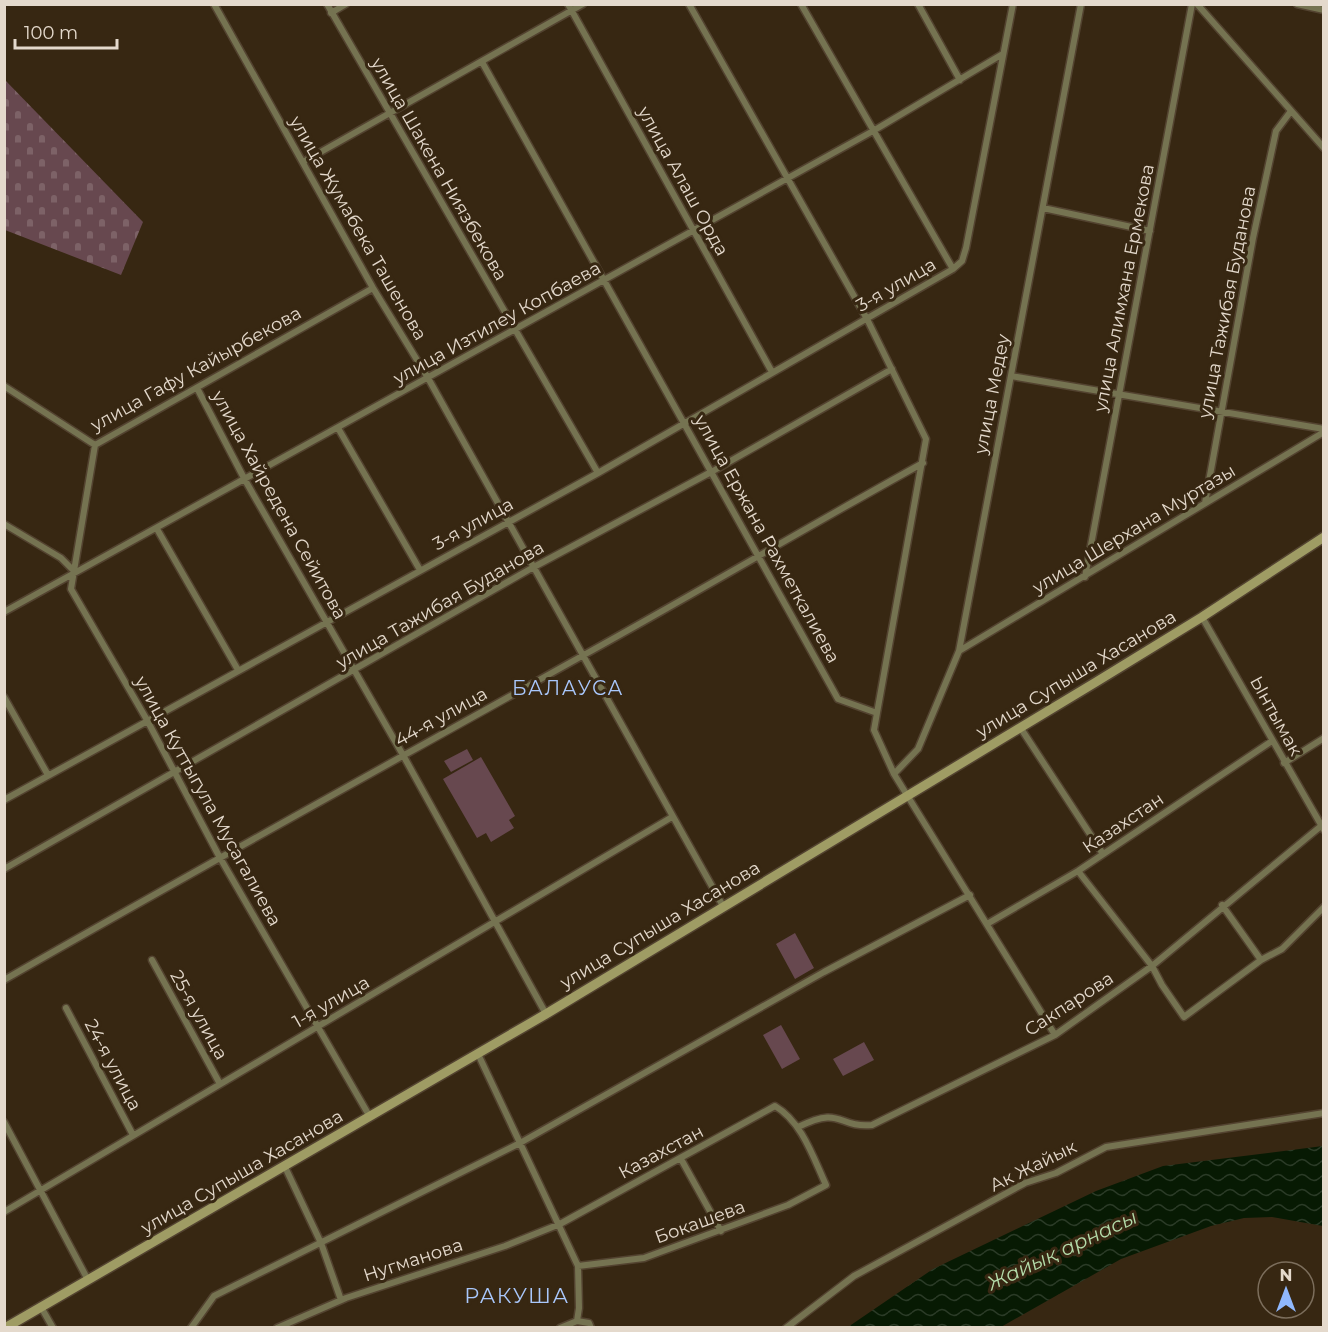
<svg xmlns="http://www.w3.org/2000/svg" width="1328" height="1332" viewBox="0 0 1328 1332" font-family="Montserrat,sans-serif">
	<defs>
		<pattern id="cemetery-stones" width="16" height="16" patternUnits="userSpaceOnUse" patternTransform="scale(1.5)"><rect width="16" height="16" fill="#67484f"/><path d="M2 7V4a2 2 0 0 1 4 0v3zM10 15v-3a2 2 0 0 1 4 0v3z" fill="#7d6267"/></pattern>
		<pattern id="water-waves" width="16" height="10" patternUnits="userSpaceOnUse" patternTransform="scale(1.5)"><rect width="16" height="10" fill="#071a03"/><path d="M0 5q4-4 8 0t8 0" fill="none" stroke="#2b3b27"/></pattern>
	</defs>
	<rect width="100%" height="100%" fill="#372712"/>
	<path fill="#67484f" d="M467,749L473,760L451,772L444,761Z
		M481,757L515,816L509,820L514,828L491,842L486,833L477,838L443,779Z
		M795,933L814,968L795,979L776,944Z
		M781,1025L800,1059L782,1069L763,1035Z
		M864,1042L874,1060L843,1076L833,1059Z"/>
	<path fill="url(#cemetery-stones)" d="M4,79L143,222L121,275L5,230Z"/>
	<path fill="url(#water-waves)" d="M1323,1146V1226L1272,1217L1244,1218L1211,1226L1121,1259L1001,1327H848L933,1269L1096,1191L1163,1166Z"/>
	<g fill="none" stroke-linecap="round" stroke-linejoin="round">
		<g stroke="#534330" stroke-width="9">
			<path id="street" d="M214,4L373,288L428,378L723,906
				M327,4L598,473
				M568,4L772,372
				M689,4L867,319L926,439L877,713
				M801,4L953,269
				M918,4L960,80
				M1197,4L1324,148
				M1297,4L1324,10
				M331,13L346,4
				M482,62L838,699L877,713L874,730L894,774L1055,1035
				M303,162L583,4
				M1043,208L1150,231
				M1011,376L1324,429
				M4,386L95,445L373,288
				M197,388L245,480L403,755L546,1014
				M338,428L420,570
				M1205,503L1253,238L1276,131L1291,111
				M4,524L61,558L74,571L71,589L147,720L219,856L370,1117
				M157,529L238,670
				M74,571L95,445
				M1085,577L1192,4
				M4,612L873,131L1001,55
				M1202,617L1324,830
				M959,651L1324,432
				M4,697L48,775
				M1020,727L1103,854
				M1284,763L1324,738
				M894,774L918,749L959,651L1081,4
				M4,800L598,473L953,269L962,261L966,248L1013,4
				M4,869L532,568L713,471L892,369
				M1078,871L1152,966L1162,985L1184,1017L1261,960L1282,949L1324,907
				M1222,905L1261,960
				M987,924L1078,871L1272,741
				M152,960L220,1084
				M4,980C196,870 389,764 582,656C696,593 809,526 923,463
				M66,1008L133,1135
				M478,1054L578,1266L579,1308L577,1321L560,1328
				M4,1122L88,1280
				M798,1127C843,1105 836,1128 872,1125L1055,1035L1152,966L1321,826
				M681,1159L721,1231
				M285,1167L321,1243L341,1300
				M4,1212L672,817
				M41,1307L53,1328
				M577,1321L589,1323L591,1328
				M191,1328L214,1296L520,1143L824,972L970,895
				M277,1328L346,1298L505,1246L560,1224L775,1106C802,1122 813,1157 826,1185L788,1205L644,1258L578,1266
				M786,1328L854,1276L1025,1183L1056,1173L1106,1147L1324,1113"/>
		</g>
		<g stroke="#534330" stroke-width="12">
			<path id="secondary" d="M5,1328L546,1014L1096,682L1202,617L1324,537"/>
		</g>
		<use href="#street" stroke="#757351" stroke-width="6"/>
		<use href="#secondary" stroke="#9f9c64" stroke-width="9"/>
	</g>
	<g text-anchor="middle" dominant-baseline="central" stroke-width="6" stroke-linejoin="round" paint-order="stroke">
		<g font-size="18" fill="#e4d9cc" stroke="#372712">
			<text transform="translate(439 169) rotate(60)">улица Шакена Ниязбекова</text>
			<text transform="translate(683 181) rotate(61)">улица Алаш Орда</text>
			<text transform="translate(358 228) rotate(60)">улица Жумабека Ташенова</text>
			<text transform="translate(896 285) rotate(-30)">3-я улица</text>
			<text transform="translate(1124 288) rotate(-79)">улица Алимхана Ермекова</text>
			<text transform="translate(1227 302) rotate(-79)">улица Тажибая Буданова</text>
			<text transform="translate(497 323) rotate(-29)">улица Изтилеу Копбаева</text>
			<text transform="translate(196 369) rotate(-29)">улица Гафу Кайырбекова</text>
			<text transform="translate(992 394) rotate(-79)">улица Медеу</text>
			<text transform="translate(279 505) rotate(61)">улица Хайредена Сейитова</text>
			<text transform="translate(473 524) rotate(-29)">3-я улица</text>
			<text transform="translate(1134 529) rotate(-31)">улица Шерхана Муртазы</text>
			<text transform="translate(767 539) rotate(61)">улица Ержана Рахметкалиева</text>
			<text transform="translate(440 605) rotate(-30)">улица Тажибая Буданова</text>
			<text transform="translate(1076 674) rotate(-31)">улица Супыша Хасанова</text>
			<text transform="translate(1276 716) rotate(61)">Ынтымак</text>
			<text transform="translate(441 717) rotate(-29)">44-я улица</text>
			<text transform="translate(208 801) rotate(61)">улица Куттыгула Мусагалиева</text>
			<text transform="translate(1123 823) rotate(-34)">Казахстан</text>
			<text transform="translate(660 925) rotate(-31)">улица Супыша Хасанова</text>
			<text transform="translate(331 1002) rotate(-30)">1-я улица</text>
			<text transform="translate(1069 1004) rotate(-33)">Сакпарова</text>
			<text transform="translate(199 1015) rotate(61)">25-я улица</text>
			<text transform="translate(113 1065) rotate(62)">24-я улица</text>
			<text transform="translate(661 1152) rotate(-28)">Казахстан</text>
			<text transform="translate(1033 1166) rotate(-26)">Ак Жайык</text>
			<text transform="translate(242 1172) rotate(-30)">улица Супыша Хасанова</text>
			<text transform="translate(700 1222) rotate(-20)">Бокашева</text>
			<text transform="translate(413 1260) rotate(-18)">Нугманова</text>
		</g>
		<g font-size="20" letter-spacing="1.5" fill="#a9c7fb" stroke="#372712">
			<text x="568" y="688">БАЛАУСА</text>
		</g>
		<g font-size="20" font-style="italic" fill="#b4dcaa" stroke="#372712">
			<text transform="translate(1062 1250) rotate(-25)">Жайық арнасы</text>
		</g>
		<g font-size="21" letter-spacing="1.5" fill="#a9c7fb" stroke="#372712">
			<text x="517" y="1295">РАКУША</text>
		</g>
	</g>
	<rect width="1328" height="1332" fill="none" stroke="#e4d9cc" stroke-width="12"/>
	<g transform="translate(1286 1290)"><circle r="28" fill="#372712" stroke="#7c6e5c" stroke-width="1.5"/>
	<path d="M0-4.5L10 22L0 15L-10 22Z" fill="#90b8fd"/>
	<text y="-9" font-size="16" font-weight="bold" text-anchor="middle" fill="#e4d9cc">N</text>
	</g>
	<path d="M15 39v9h102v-9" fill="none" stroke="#e4d9cc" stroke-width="3"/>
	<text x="24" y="39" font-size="18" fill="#e4d9cc" stroke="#372712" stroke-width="4.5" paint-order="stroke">100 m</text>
</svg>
